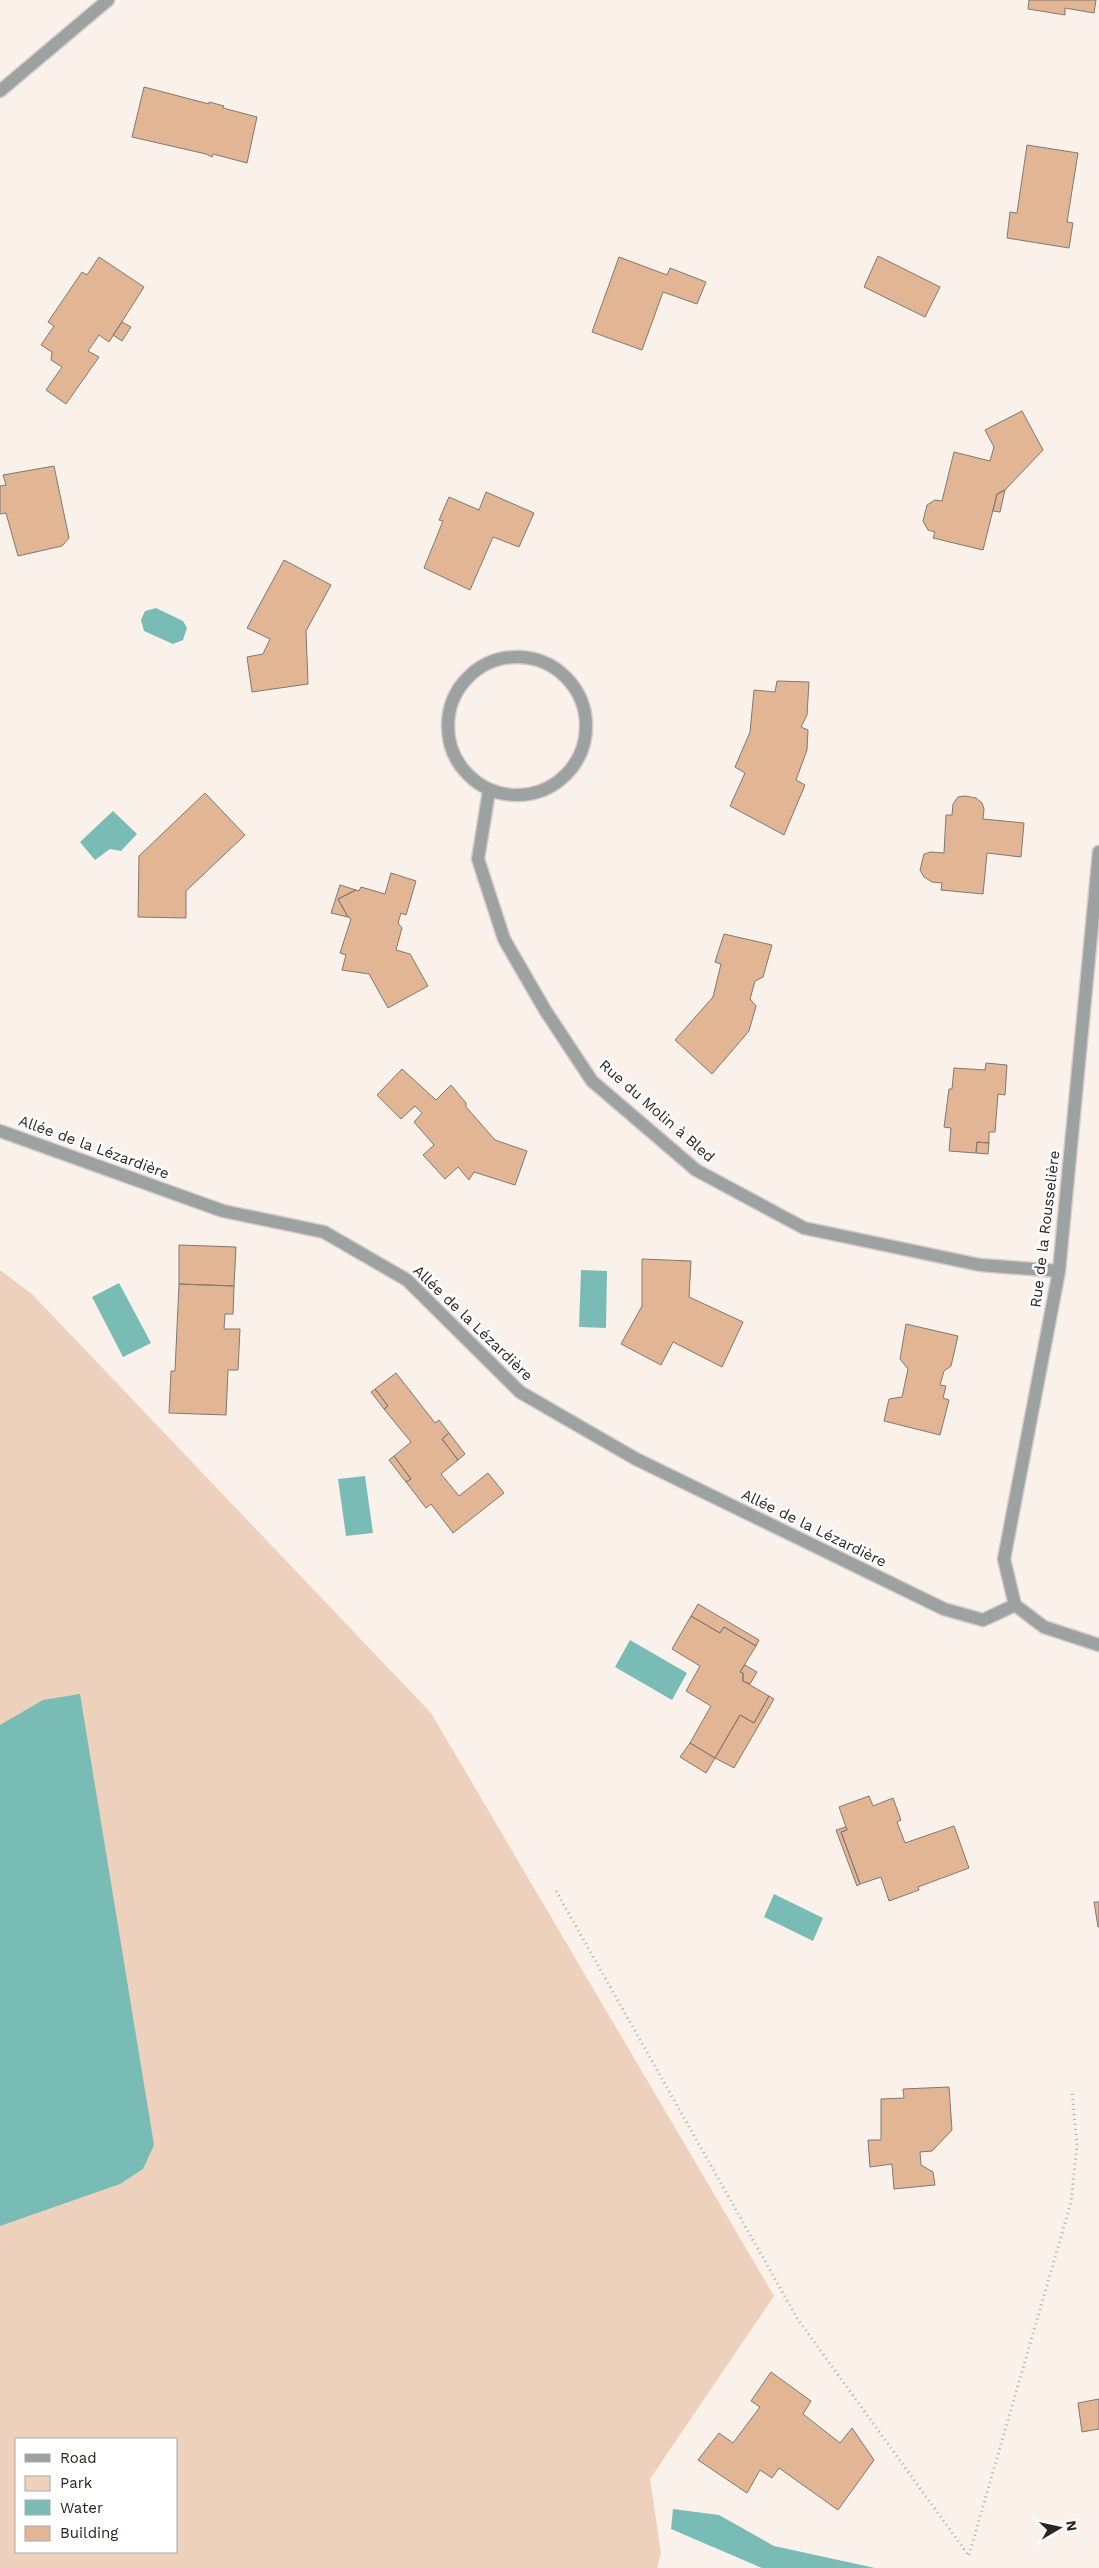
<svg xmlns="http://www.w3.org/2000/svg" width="1099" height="2568" viewBox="0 0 1099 2568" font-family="'Work Sans',sans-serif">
	<rect width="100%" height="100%" fill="#faf1ea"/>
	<path fill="#eed1bd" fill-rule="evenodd" d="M0,1270L33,1295L431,1713L774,2296L650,2479L661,2553L657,2568H0ZM16,2439H176V2552H16Z"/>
	<path fill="#79bcb6" d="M156,608L183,621L187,628L183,640L173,644L144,631L141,620L145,611Z
		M113,811L137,834L121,851L110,849L95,860L80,842Z
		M581,1270L607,1271L606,1328L579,1327Z
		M119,1283L151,1343L123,1357L92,1297Z
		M365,1476L373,1533L346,1536L338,1479Z
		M630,1640L687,1673L672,1700L615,1667Z
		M80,1694L154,2145L143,2169L120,2184L0,2226V1725L43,1700Z
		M774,1894L823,1918L813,1941L764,1917Z
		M673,2509L719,2515L774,2546L875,2568H762L671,2529Z"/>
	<path fill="#e2b594" stroke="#817973" d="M1029,0H1096L1094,13L1065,8V15L1028,9Z
		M144,87L209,104V102L224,106L223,108L257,117L247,163L213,154L212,157L206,154L132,137Z
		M1027,145L1078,153L1067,222L1073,223L1069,248L1007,238L1010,212L1017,213Z
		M878,256L940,287L925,317L864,287Z
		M99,257L144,287L109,342L99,335L88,351L99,357L66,404L46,390L62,367L51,360L52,352L41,345L54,326L48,322L82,272L87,275Z
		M619,257L667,275L670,268L706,282L697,304L663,292L642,350L592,332Z
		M122,322L131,327L122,341L113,335Z
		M1022,411L1043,450L1005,490L997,494L983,550L933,538L935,532L928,530L923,521L927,505L935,500L942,501L954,452L990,461L994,447L985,430Z
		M54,466L69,538L62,546L18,556L6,513L0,514V486L6,485L3,475Z
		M1005,490L1000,512L993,511L997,494Z
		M486,492L534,513L519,547L493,537L470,590L424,568L443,521L439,520L449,497L479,510Z
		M284,560L331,585L306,631L308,684L252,692L247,657L263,654L270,639L247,628Z
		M777,681L809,682L807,715L801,727L808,730L807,750L796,780L805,785L784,835L730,806L745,773L735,767L750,732L754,690L775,692Z
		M205,793L245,835L186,891V918L138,917L139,856Z
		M965,796L976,798L982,803L984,809L983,819L1024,823L1021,857L987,853L983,894L941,890L942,883L932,882L924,877L920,870L924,854L931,852L944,853L946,815H952L953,804L958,797Z
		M391,873L416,881L406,915L401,913L398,923L402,928L396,950L410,954L428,986L388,1008L369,974L342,970L346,955L340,953L351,919L348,917L338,899L356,890L359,891L361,887L385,894Z
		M340,885L356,890L338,899L348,917L331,913Z
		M724,934L772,945L763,977L755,981L750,999L756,1006L749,1031L712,1074L675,1040L713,997L721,964L715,962Z
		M986,1063L1007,1065L1005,1095L998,1094L995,1132H989V1143L977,1142L976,1153L949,1151L951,1128L944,1127L949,1089H952L954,1068L985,1070Z
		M402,1069L436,1100L451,1085L466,1103V1107L495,1140L527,1151L515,1185L474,1172L469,1180L458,1167L445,1179L423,1155L434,1145L414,1122L422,1113L415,1106L401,1119L377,1095Z
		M977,1142L989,1143L988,1154L976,1153Z
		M179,1245L236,1247L234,1286L179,1284Z
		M642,1259L691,1261L689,1297L743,1322L722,1367L673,1342L661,1365L621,1344L642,1306Z
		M179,1284L234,1286L233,1314H225L224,1329H240L238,1370H228L226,1415L169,1413L171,1371H175Z
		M906,1324L958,1336L951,1366L944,1371L940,1385L946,1386L943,1398L949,1400L940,1435L884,1421L889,1399L902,1397L908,1369L900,1359Z
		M396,1373L435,1423L439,1420L449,1433L442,1439L458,1460L441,1474L459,1496L488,1473L504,1493L453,1533L431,1504L426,1508L406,1482L411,1479L394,1456L411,1442L384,1409L388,1406L375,1389Z
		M375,1389L388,1406L384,1409L371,1392Z
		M449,1433L465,1454L458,1460L442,1439Z
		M394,1456L411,1479L406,1482L389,1460Z
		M698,1604L759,1640L756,1646L724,1627L720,1633L691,1616Z
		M691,1616L720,1633L724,1627L756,1646L740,1672L743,1673V1681L769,1696L754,1723L740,1715L715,1758L690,1743L711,1706L686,1691L700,1666L672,1649Z
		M745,1665L757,1672L750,1684L743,1681V1673L740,1672Z
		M769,1696L774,1699L734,1768L715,1758L740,1715L754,1723Z
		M690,1743L715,1758L706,1773L680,1757Z
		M869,1796L873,1806L893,1798L901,1820L897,1822L905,1843L954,1826L969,1868L918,1887L919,1890L889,1901L881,1877L860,1884L841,1832L847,1830L839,1807Z
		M846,1827L847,1830L841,1832L860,1884L857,1886L836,1830Z
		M1094,1902H1099V1927H1098Z
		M949,2087L952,2130L932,2151L920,2152L921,2165L933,2172L935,2185L894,2189L892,2164L870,2167L868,2140H881V2099L904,2098L903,2089Z
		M771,2372L811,2401L803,2414L840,2443L852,2428L874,2460L838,2510L779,2468L772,2478L760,2470L747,2493L698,2460L719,2433L733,2443L760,2407L751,2401Z
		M1099,2399V2429L1082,2432L1078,2403Z"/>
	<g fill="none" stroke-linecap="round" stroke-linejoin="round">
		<g stroke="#d4ccc6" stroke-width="15">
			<path id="minor" d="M0,91L108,0
				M448 726a69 69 0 1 1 138 0a69 69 0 1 1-138 0Z
				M489,791L478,859L504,939L545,1010L592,1081L696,1170L804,1228L980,1265L1059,1271
				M0,1131L223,1211L324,1232L407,1280L520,1392L636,1459L944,1609L983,1620L1015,1605
				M1015,1605L1004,1559L1059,1271L1099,852
				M1015,1605L1044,1627L1099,1645"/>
		</g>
		<path stroke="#b3aba6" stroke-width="3" stroke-dasharray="1 4" stroke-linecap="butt" d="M556,1891L797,2318L969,2556
			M969,2555L1071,2202L1077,2145L1072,2092"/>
		<use href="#minor" stroke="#9ca1a1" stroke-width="12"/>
	</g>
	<g text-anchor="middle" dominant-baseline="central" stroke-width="5" stroke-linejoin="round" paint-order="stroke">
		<g font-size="15" fill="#292523" stroke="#fff">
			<text transform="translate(657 1111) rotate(41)">Rue du Molin à Bled</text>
			<text transform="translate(94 1147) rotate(20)">Allée de la Lézardière</text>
			<text transform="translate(1045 1229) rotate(-83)">Rue de la Rousselière</text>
			<text transform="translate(473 1323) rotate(44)">Allée de la Lézardière</text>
			<text transform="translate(814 1528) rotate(26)">Allée de la Lézardière</text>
		</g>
	</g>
	<rect x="15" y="2438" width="162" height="115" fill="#ffffff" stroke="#a9a8a7"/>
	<rect x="25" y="2454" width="25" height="8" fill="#9ca1a1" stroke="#a9a8a7"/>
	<text x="60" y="2463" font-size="15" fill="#292523">Road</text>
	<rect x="25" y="2476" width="25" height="15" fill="#eed1bd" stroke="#a9a8a7"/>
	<text x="60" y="2488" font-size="15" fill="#292523">Park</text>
	<rect x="25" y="2500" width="25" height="15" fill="#79bcb6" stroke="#a9a8a7"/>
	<text x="60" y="2513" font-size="15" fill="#292523">Water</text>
	<rect x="25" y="2526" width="25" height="15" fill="#e2b594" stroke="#a9a8a7"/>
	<text x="60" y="2538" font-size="15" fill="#292523">Building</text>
	<g transform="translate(1059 2528) rotate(81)" stroke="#ffffff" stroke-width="4" paint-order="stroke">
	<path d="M0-4L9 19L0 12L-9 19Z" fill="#292523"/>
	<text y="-8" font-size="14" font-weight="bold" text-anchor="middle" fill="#292523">N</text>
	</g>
</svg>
